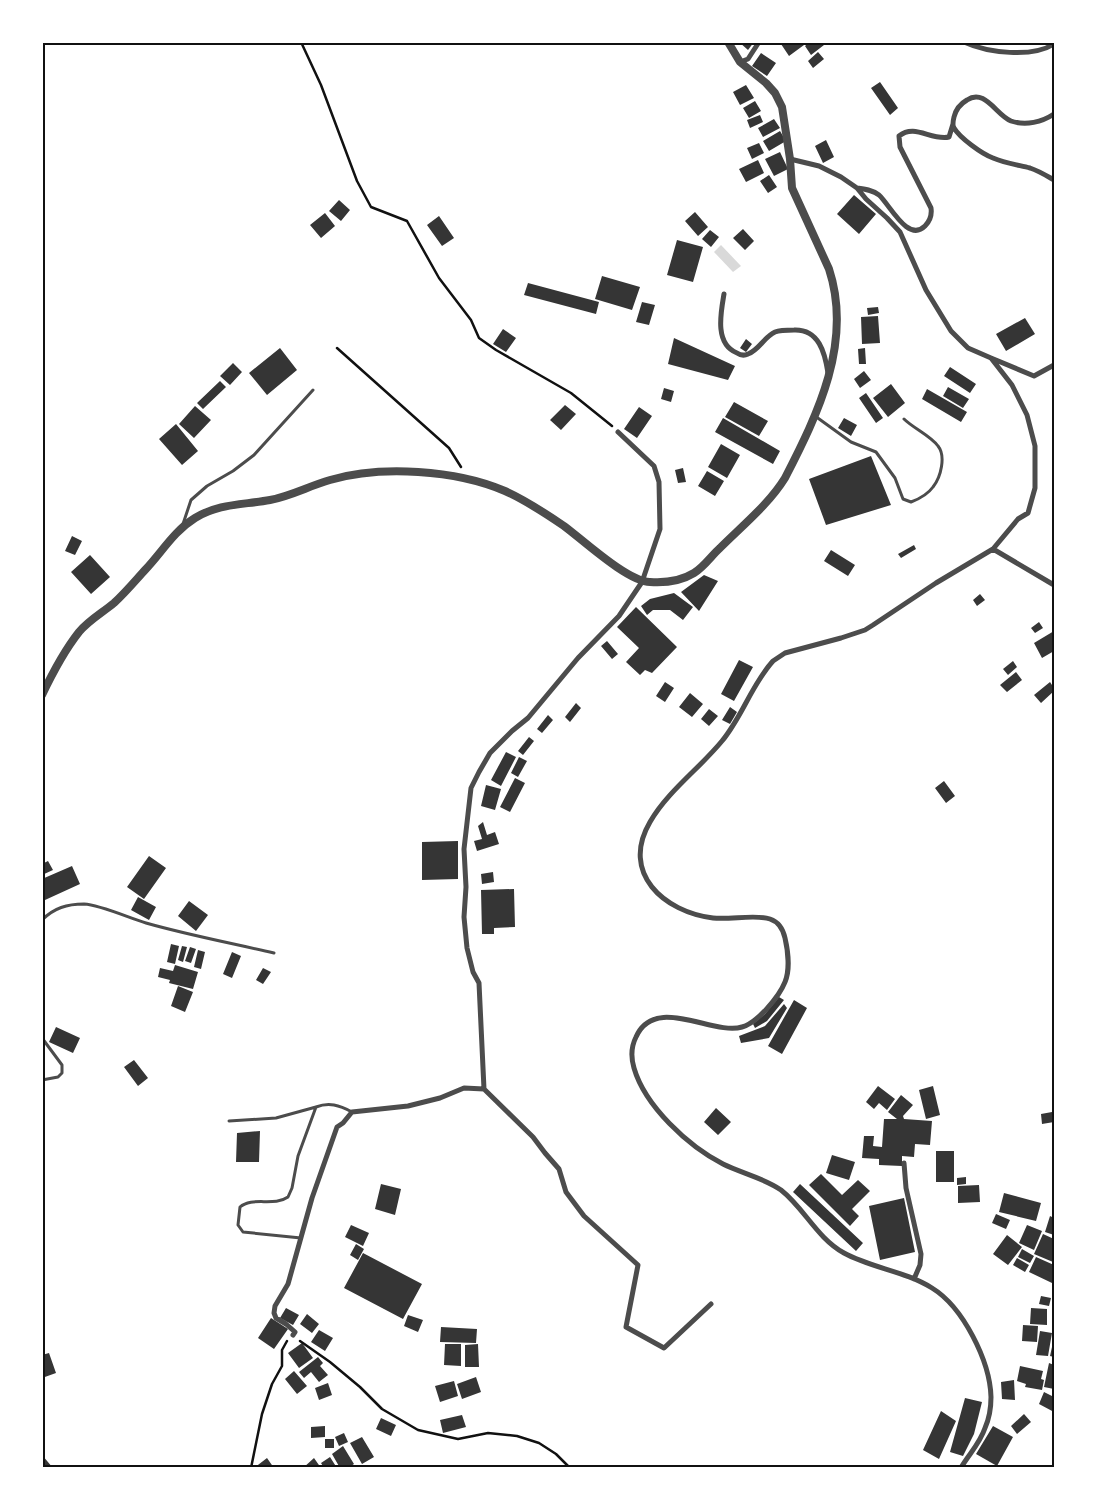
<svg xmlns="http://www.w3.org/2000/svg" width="1097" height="1510" viewBox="0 0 1097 1510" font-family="Commissioner,sans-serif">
	<rect width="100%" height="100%" fill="#fff"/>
	<path fill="#d9d9d9" d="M721,245L741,266L733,272L714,252Z"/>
	<path fill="#353535" d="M739,42H754L748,50Z
		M783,42H802L804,45L789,56L781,44Z
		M810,42H822L824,45L811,55L805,46Z
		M818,52L824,59L813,68L808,61Z
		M761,53L776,63L767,76L752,66Z
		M880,82L898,108L890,115L871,88Z
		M746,85L754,98L740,105L733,92Z
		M755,101L761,111L749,118L743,108Z
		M760,115L763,122L750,128L747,120Z
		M774,119L780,128L763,137L758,128Z
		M780,131L786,141L769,151L763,141Z
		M826,140L834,157L823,163L815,146Z
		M759,143L764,153L752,159L747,148Z
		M780,152L788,169L774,176L765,159Z
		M758,160L764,173L746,182L739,169Z
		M769,175L777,187L768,193L760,181Z
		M854,195L876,214L859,234L837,214Z
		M339,200L350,210L341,221L329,211Z
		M695,212L708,227L698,236L685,221Z
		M325,213L335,226L321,238L310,225Z
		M439,216L454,238L442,246L427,225Z
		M743,229L754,241L745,250L733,238Z
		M710,230L719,237L711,247L702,239Z
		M677,240L703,247L693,282L667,275Z
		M602,276L640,287L632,310L595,299Z
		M528,283L599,302L596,314L524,295Z
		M642,302L655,305L649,325L636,322Z
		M878,307L879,313L868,315L867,308Z
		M878,316L880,343L862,344L861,317Z
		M1025,318L1035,334L1006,351L996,334Z
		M503,329L516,338L506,352L493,344Z
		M674,338L735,366L728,380L668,364Z
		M746,339L752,344L746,352L740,348Z
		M280,348L297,370L267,395L249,373Z
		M865,348L866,364H859L858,349Z
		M233,363L242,372L230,385L220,376Z
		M950,367L976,384L970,393L944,376Z
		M864,371L871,380L860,388L854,379Z
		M220,381L226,387L203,409L197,403Z
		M891,384L905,403L888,417L873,398Z
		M948,387L969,399L963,408L943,396Z
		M664,388L674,391L671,402L661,399Z
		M927,389L967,412L961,422L922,399Z
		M866,393L883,418L876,423L859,398Z
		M734,402L768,421L759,436L725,417Z
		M565,405L576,414L561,430L550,420Z
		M195,406L211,420L194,438L179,424Z
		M639,407L652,416L637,438L624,429Z
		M723,418L780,451L773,464L715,432Z
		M844,418L857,425L851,436L838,428Z
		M176,424L198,451L182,465L159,439Z
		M721,444L740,455L727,478L708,467Z
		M871,456L891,505L826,525L809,479Z
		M683,468L686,482L678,483L675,470Z
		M707,471L724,481L715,496L698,486Z
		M72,536L82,541L75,555L65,551Z
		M914,545L916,549L901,558L898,554Z
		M831,550L855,565L848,576L824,561Z
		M90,555L110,577L91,594L71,572Z
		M704,575L718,581L699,611L681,592Z
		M674,593L693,607L683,620L670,610H653L647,615L641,606L650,599Z
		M980,594L985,600L977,606L973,600Z
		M636,607L677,647L652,673L645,670L640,675L626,662L639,648L617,627Z
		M1039,622L1043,628L1035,633L1031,628Z
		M1054,631V651L1042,658L1034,643Z
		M607,641L618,654L612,659L601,646Z
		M739,660L753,667L734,701L721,694Z
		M1013,661L1017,667L1008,675L1003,669Z
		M1016,672L1022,680L1007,692L1000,685Z
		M665,682L674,688L665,702L656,696Z
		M1050,682L1054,688V691L1041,703L1034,695Z
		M690,693L703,704L692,717L679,707Z
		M576,703L581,708L570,722L565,717Z
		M730,707L737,712L730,724L722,720Z
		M709,709L718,716L709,726L701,719Z
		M548,715L553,720L542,733L537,729Z
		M529,737L534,741L523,755L518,751Z
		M506,752L516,757L501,786L491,780Z
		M519,757L527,761L518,777L511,773Z
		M515,778L525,783L510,812L500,807Z
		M944,781L955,796L946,803L935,788Z
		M486,785L501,789L495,810L481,806Z
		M483,822L487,835L495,832L499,844L477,851L474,841L482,839L478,826Z
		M458,841V879L422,880V842Z
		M149,856L166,868L144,899L127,887Z
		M48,861L53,870L42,875V864Z
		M72,866L80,884L45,900L42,895V879Z
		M493,872L494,882L482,884L481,874Z
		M514,889L515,927L494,928V934H482L481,890Z
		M138,897L156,907L149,920L131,910Z
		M189,901L208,915L196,931L178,916Z
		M171,944L179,946L175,964L167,962Z
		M182,946L187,947L183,962L178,960Z
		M190,947L196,949L191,963L185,961Z
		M198,950L205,952L201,969L194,967Z
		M232,952L241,956L232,978L223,974Z
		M42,963H45L44,977H42Z
		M175,965L198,972L193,989L169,983L170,980L158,977L160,968L173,971Z
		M263,968L271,972L263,984L256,980Z
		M178,986L193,992L185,1012L171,1006Z
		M779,997L784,1000L767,1021L755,1028L753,1024L765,1014Z
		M794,1000L807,1008L782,1054L768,1046Z
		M784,1004L787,1008L769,1038L741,1043L739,1036L765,1026Z
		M56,1027L80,1038L73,1053L49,1042Z
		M134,1060L148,1078L138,1086L124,1067Z
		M878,1086L895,1099L887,1110L879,1103L874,1109L866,1102Z
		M933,1086L940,1115L926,1119L919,1090Z
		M901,1095L913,1105L903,1116L904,1119L932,1121L930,1145L915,1144L914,1157L902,1156V1166L879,1165V1159L862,1158L864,1136H874L873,1146L882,1147L884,1119H897L888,1112Z
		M716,1108L731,1122L718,1135L704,1122Z
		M1052,1112L1054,1122L1042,1124L1041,1114Z
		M260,1131L259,1162H236L237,1133Z
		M936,1151H954V1182H936Z
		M832,1155L855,1162L849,1180L826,1173Z
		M821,1174L842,1195L858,1180L870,1191L852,1209L859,1216L850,1226L809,1185Z
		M966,1177V1184L957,1185V1178Z
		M381,1184L401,1189L395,1215L375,1209Z
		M800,1184L863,1243L856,1251L793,1192Z
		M979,1185L980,1202L958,1203V1186Z
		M1004,1193L1041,1203L1036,1221L999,1212Z
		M904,1198L915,1252L880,1260L869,1206Z
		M996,1214L1010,1220L1006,1229L992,1223Z
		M1050,1216L1054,1218V1235L1045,1232Z
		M351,1225L369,1233L363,1246L345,1237Z
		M1027,1225L1042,1231L1034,1250L1019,1243Z
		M1043,1234L1054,1239V1259L1053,1262L1034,1254Z
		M1007,1235L1022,1247L1008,1265L993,1254Z
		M356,1244L364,1249L358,1260L350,1255Z
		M1022,1249L1034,1256L1030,1263L1018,1257Z
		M363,1253L422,1284L403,1319L344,1288Z
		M1036,1257L1054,1265V1278L1052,1283L1029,1272Z
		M1017,1258L1029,1265L1025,1272L1013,1265Z
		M1041,1296L1051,1298L1049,1306L1039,1304Z
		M286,1308L299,1315L293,1325L280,1318Z
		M1031,1308L1047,1309V1325L1030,1324Z
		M307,1314L319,1324L312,1333L300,1324Z
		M408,1315L423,1320L418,1332L404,1326Z
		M271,1318L288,1329L274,1349L258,1338Z
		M1023,1325L1038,1326L1037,1342L1022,1341Z
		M441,1327L477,1329L476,1343L440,1342Z
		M319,1330L333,1338L325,1351L311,1342Z
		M1040,1331L1052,1333L1048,1356L1036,1355Z
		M1054,1338V1357L1050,1356Z
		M302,1343L313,1358L299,1368L288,1353Z
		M445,1344H461V1366L444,1365Z
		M478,1344L479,1367H465V1345Z
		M49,1353L56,1373L42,1378V1355Z
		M318,1357L323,1363L320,1366L328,1375L319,1382L311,1372L304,1378L299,1372Z
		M1049,1363L1054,1365V1389L1044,1387Z
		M1020,1366L1043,1371L1041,1379L1044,1380L1042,1390L1025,1387L1026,1384L1017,1381Z
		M294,1371L307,1386L297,1394L285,1379Z
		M476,1377L481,1392L462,1399L457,1384Z
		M1014,1380L1015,1400L1002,1399L1001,1382Z
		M454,1381L458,1396L440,1402L435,1386Z
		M328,1383L332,1395L319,1400L315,1388Z
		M1044,1392L1054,1397V1412L1039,1404Z
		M965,1398L982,1402L974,1434L963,1456L950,1452Z
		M941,1411L956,1421L939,1459L923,1450Z
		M1024,1414L1031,1422L1017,1434L1011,1426Z
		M462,1415L466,1427L443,1433L440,1420Z
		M381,1418L396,1425L391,1436L376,1429Z
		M325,1426V1437L311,1438V1427Z
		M993,1426L1013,1437L997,1466L976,1454Z
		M344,1433L348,1442L339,1446L335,1437Z
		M362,1437L374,1457L362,1464L350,1443Z
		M325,1439H334V1448H325Z
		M343,1446L354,1464L348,1468H340L332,1454Z
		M42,1455L53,1468H42Z
		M330,1457L337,1468H324L321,1463Z
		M267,1458L274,1468H254Z
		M314,1458L321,1468H303Z"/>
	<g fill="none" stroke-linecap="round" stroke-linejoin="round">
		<path stroke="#111" stroke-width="2.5" d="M301,42L321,85L357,181L371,207L407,221L439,278L471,320L479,338L496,350L571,393L612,426
			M337,348L449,448L461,467
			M300,1341L330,1362L360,1387L382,1409L418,1430L458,1439L488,1433L517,1436L539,1443L556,1454L570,1468
			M251,1468L262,1414L272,1384L282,1366V1350L287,1341"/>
		<path stroke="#4c4c4c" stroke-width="3" d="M815,416L851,442L876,452L895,478L903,499L911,502C919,499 928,494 933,487C941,477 946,456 938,446C931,436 913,428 904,419
			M183,524L191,500L207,486L233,471L254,455L313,390
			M42,920C54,908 67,904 84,904C101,905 129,918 146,923C188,935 231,943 274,953
			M42,1038L62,1065V1073L58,1077L42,1080
			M229,1121L276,1118L316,1107
			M301,1238L243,1232L238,1225L240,1207C252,1196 274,1207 288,1197L292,1188L298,1156L316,1107C329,1102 339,1105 352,1112"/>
		<path stroke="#4c4c4c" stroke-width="5" d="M964,42C988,53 1032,58 1054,44
			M740,62L748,59L759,42
			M1054,114C1042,122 1026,126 1011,121C996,115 985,88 967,100C960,104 956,109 954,117C953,121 952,125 954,128C960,138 982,154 993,158C1005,163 1018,165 1030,168C1039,171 1047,176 1054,180
			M790,159L819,166L841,177L857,188L866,199L887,218L900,232L926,290L951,331L968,348L991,358L1012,385L1027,415L1035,446V488L1028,513L1018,519L993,549L936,583L873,625L865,630L841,638L785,653L773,661C752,684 742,717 722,741C699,769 668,791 650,822C620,873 664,912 713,918C730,920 756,914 770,919C779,922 783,929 785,938C788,951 790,970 785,982C779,997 757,1023 742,1027C713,1036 655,994 636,1037C631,1047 631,1058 634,1068C645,1106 688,1146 723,1164C741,1173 764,1178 781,1190C804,1208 817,1238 844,1253C871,1268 905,1271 932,1288C963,1307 990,1361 991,1397C991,1407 989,1419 985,1428C980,1443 970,1453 962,1466L964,1468
			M857,188C865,189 872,190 879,195C890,205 908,243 925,226C930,221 932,215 931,208L900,147L899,136C915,123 931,141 949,137L953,124
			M724,294C721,312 714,344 737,353C740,355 744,356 748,354C759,350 764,337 775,332C780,330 788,330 794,330C819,329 825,353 828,373
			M991,358L1034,376L1054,365
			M993,549L1054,585
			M484,1089L479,983L473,972L467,948L464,917L466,887L464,849L471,788L479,772L490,753L512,731L528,718L578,658L619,616L642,582L660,529L659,482L654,466L618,432
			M904,1163L906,1188L921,1254L920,1265L914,1279
			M293,1335L295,1332L286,1324L276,1318L274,1313L275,1306L288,1284L312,1198L337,1127L343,1123L352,1112L408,1106L440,1098L464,1088L484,1089L533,1137L545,1153L559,1169L566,1192L584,1216L638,1265L626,1327L664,1348L711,1304"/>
		<path stroke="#4c4c4c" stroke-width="8" d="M42,695C52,674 64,651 79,632C89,620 102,613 114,603C125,593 135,581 145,570C162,552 174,531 195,518C219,503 244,505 270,500C291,496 309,486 330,480C381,465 456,470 505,491C525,500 545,513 564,526C583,540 628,582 650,582C665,583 681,581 694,573C704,567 712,555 720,548C742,526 769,504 785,478C818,414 853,342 829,269L792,188L790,159L782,107L775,93L766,83L740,62L728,42"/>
	</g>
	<rect width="1097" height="1510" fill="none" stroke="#ffffff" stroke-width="88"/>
	<rect x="44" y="44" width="1009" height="1422" fill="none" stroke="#111" stroke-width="2"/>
</svg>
